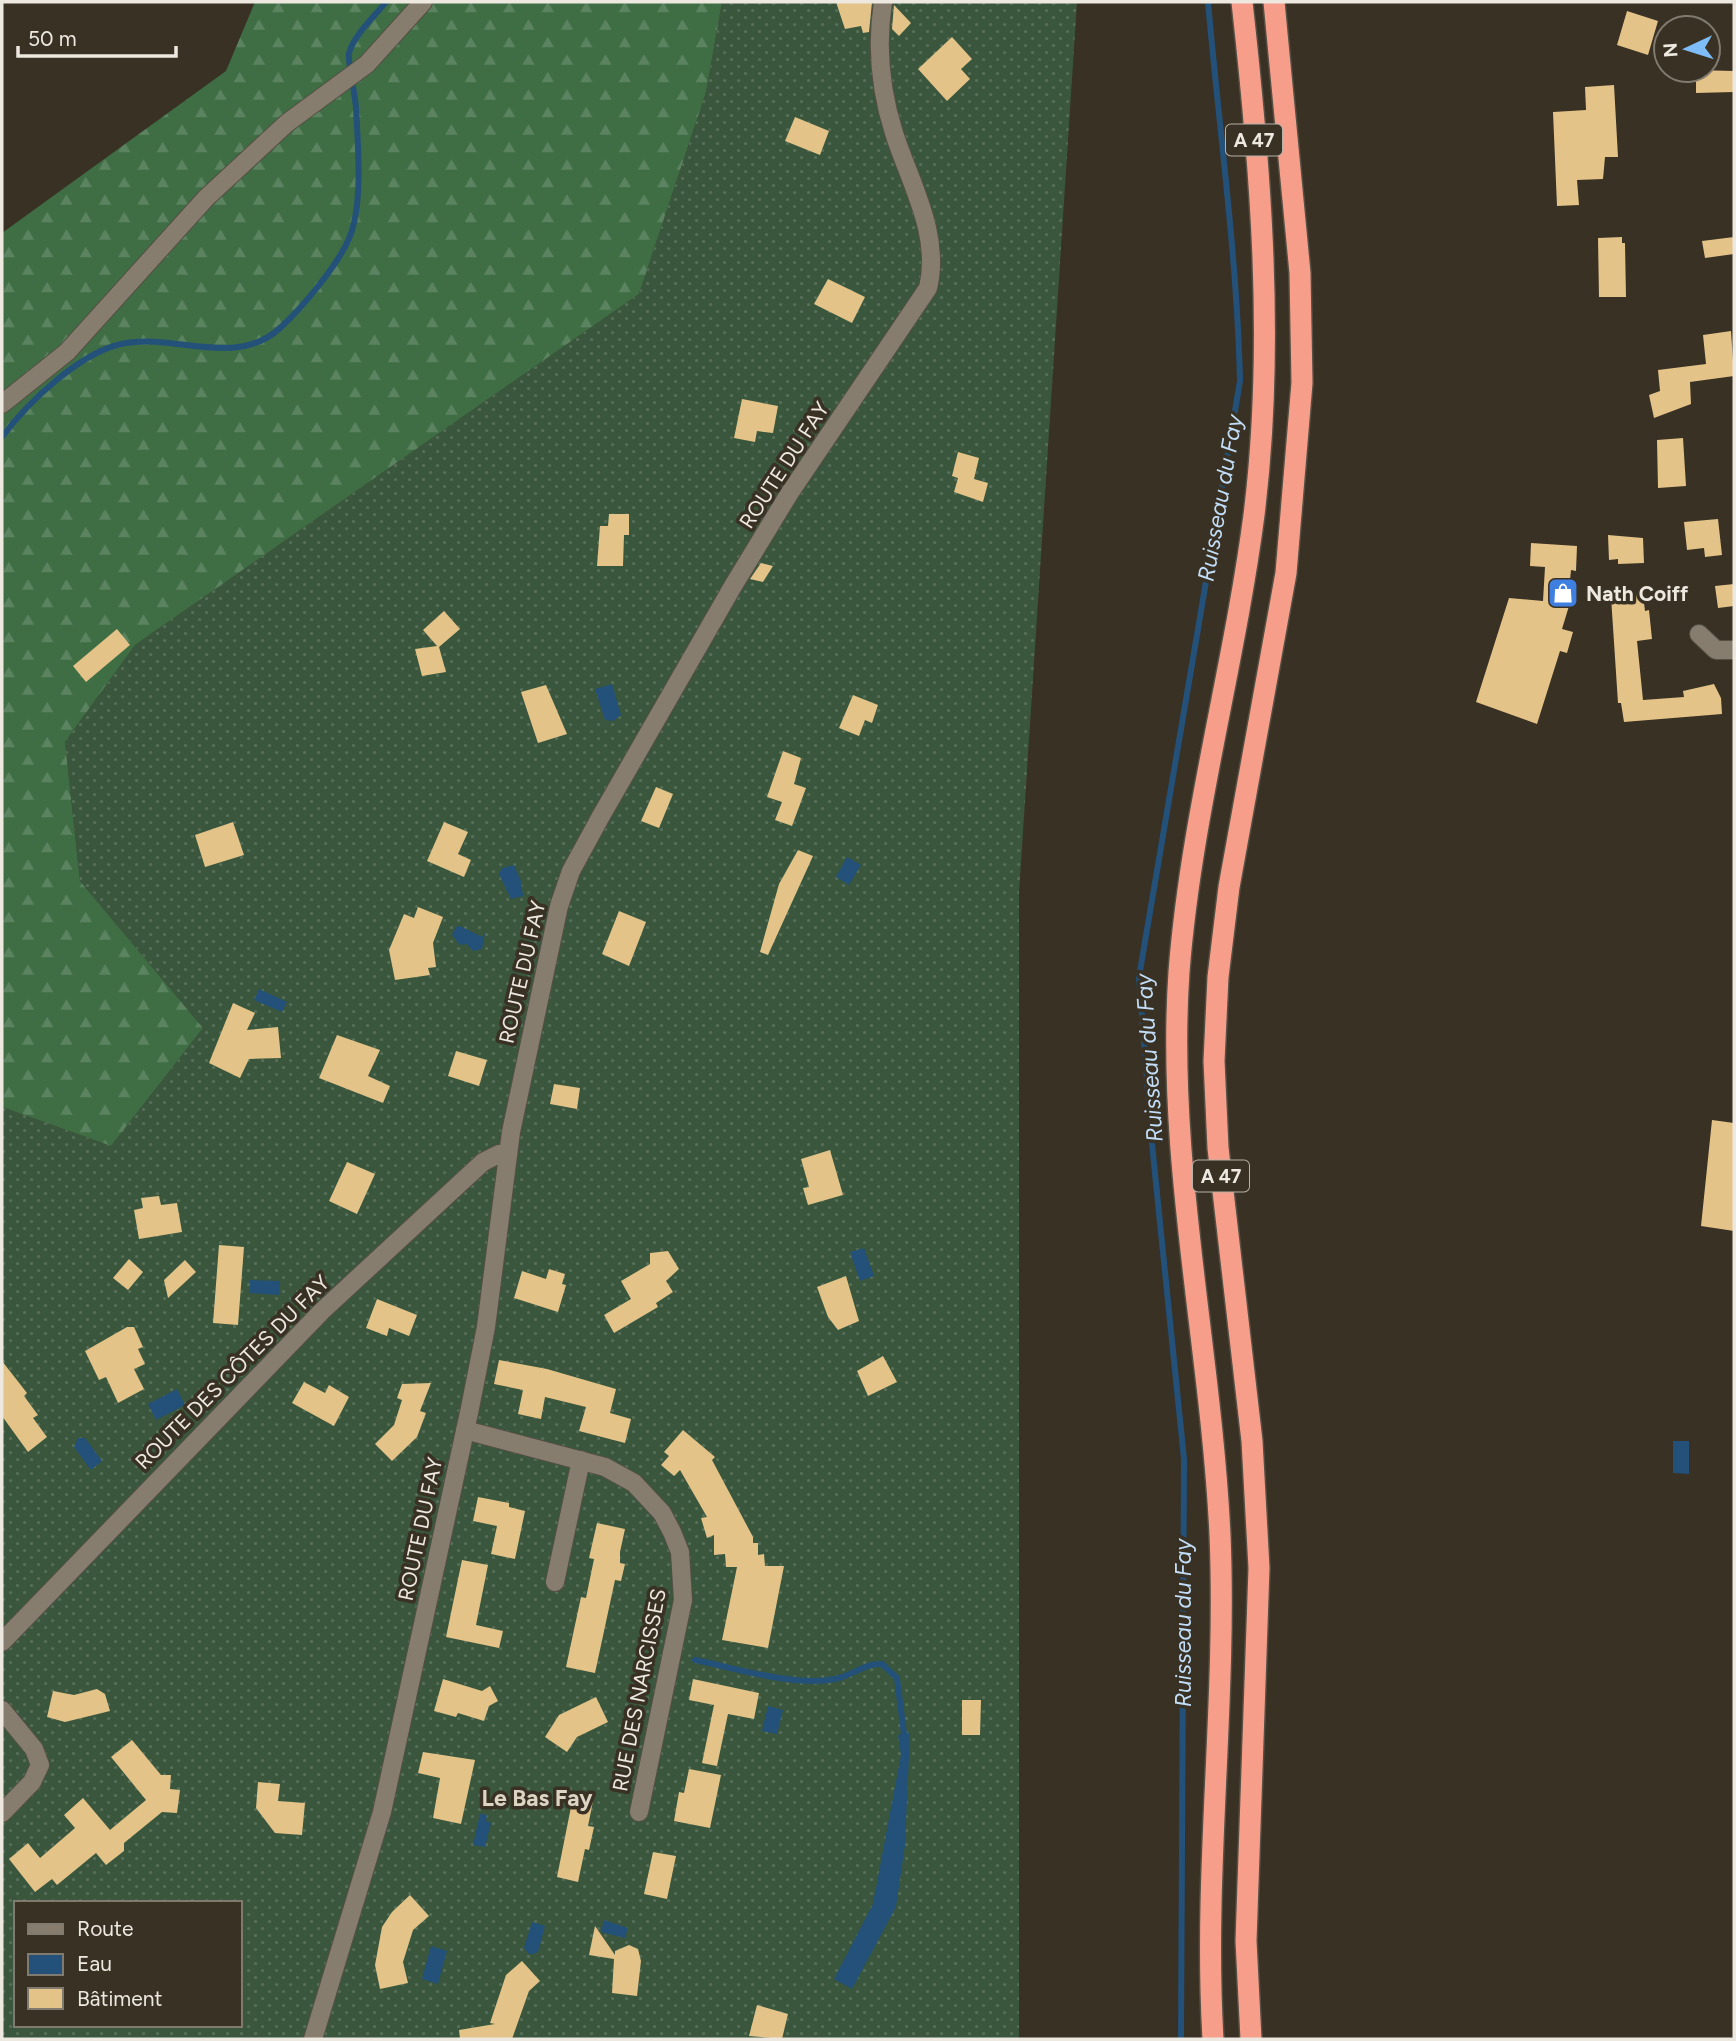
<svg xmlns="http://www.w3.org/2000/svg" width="1736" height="2041" viewBox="0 0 1736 2041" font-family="Figtree,sans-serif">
	<defs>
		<pattern id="grass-dots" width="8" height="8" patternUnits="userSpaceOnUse" patternTransform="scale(1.75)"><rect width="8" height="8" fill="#3a573d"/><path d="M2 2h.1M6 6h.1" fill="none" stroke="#576f59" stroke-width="1.8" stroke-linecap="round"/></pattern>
		<pattern id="forest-firs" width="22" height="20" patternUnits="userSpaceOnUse" patternTransform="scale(1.75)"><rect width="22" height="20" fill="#3f6e45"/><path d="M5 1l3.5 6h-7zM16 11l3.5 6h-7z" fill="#5b8360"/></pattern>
	</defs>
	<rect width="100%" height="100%" fill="#383124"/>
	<path fill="url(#grass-dots)" fill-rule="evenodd" d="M722,2H1077L1019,893V2039H2V1107L111,1146L203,1028L80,881L65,742L135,645L639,294L706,92ZM16,1903H240V2025H16Z"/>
	<path fill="url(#forest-firs)" d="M255,2H722L706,92L639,294L135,645L65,742L80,881L203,1028L111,1146L2,1107V233L226,71Z"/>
	<path fill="#235179" d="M612,684L621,715L613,721L605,720L595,689Z
		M847,857L861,865L849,885L836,877Z
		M514,865L521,881L523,896L511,899L499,874L502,868Z
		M460,926L482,937L485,933L482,949L473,951L467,944L460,945L452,935L456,927Z
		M259,989L287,1002L282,1012L254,1000Z
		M864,1248L874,1276L860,1281L850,1252Z
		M250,1280L280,1281L279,1295L250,1293Z
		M177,1389L185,1405L156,1420L148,1404Z
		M78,1438H85L102,1461L91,1470L74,1447Z
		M1673,1441H1689V1474L1673,1473Z
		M768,1706L783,1710L777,1734L762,1731Z
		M910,1733L905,1845L896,1907L852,1989L834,1979L873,1904L901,1755L898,1735Z
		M480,1814L487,1815L486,1821L491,1823L485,1847L473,1845Z
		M604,1920L628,1928L625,1938L601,1932Z
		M532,1922L545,1926L538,1952L530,1955L524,1948Z
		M431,1946L447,1951L438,1984L422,1979Z"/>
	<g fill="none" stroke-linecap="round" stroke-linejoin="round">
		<path stroke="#235179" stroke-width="6" d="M2,437C28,402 82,350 126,343C176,334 237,368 280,328C302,308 339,264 350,236C363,203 358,144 356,109C356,97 347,60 349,53C354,35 374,17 386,2
			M695,1660C735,1668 794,1687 835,1679C852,1676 864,1663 882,1664L897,1678L904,1734
			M1181,2039L1184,1459L1152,1144L1139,977L1240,381C1237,255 1219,128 1208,2"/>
	</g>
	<path fill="#e4c389" d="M836,2H872L869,32L863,33L861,26L845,29Z
		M894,5L911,23L899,36L892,29Z
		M1627,11L1658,21L1648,55L1617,45Z
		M952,37L972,59L961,69L970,79L947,101L918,69Z
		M1696,70L1734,71V92L1696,93Z
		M1614,85L1618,157H1605L1603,179L1577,180L1579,205L1557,206L1553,112L1586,110L1585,87Z
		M795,117L829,131L820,155L785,141Z
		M1622,237V243H1625L1626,297H1599L1598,238Z
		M1734,237V254L1705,258L1702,241Z
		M828,279L865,297L852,323L814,304Z
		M1731,331L1734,376L1690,382L1691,404L1654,418L1649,395L1660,391L1658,370L1706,364L1703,335Z
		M742,399L778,406L773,433L757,431L755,442L734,438Z
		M1683,438L1686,486L1658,488L1657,440Z
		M958,452L979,458L974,479L988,483L983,502L954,492L958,478L952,476Z
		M609,514H629V535H624L623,566H597L600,526H608Z
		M1718,519L1722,555L1705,557L1704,548L1687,550L1684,522Z
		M1608,535L1643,538L1644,563L1618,564V559L1609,560Z
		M1531,543L1577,546L1576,571L1571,570L1569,590L1563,604L1569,606L1562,629L1573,632L1567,653L1560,651L1537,724L1476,702L1509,598L1543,601L1545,567L1530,566Z
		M761,563L773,566L763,582L750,579Z
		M1734,584V606L1718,608L1715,586Z
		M1643,594L1645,611L1649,610L1652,639L1637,641L1643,700L1684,697L1683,691L1714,684L1721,698L1722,714L1624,722L1621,703H1618L1611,597Z
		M444,611L460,629L439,647L446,672L422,676L415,649L437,646L423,630Z
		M117,629L130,645L86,682L73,666Z
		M546,685L567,734L538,743L521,692Z
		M853,695L878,705L872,723L865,720L859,736L839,728Z
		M783,751L801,758L794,784L806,788L792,826L775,820L782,802L767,797Z
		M656,787L673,794L659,828L641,821Z
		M233,822L244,855L205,867L195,835Z
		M444,822L468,832L458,854L471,860L464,877L427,861Z
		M798,850L813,856L768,955L760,952L779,884Z
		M418,907L443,917L433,943L436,967L428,968L430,975L395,980L389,950L404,914L414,918Z
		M619,911L646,922L629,966L602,954Z
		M233,1003L255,1013L247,1030L278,1027L281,1058L249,1059L240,1078L209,1063Z
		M337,1035L380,1050L368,1076L390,1086L383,1103L319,1078Z
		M456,1051L487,1060L479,1086L448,1076Z
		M554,1084L580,1088L577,1109L550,1104Z
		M1712,1120L1734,1123V1231L1701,1226Z
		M830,1150L843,1195L808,1205L803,1188L809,1187L801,1159Z
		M347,1162L375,1174L357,1214L329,1201Z
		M159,1196L161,1205L177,1203L182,1232L139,1239L134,1210L143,1208L141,1198Z
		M219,1245L244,1247L238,1325L213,1323Z
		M668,1251L679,1269L666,1281L673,1292L656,1303L658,1307L614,1333L604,1315L631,1299L621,1281L650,1264V1253Z
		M129,1259L143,1272L128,1290L113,1278Z
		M185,1260L196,1272L168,1298L164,1280Z
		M549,1269L565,1274L562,1284L566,1285L558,1312L514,1298L522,1271L546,1279Z
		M846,1276L859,1321L838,1330L828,1317L817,1287Z
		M377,1299L417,1315L409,1336L389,1328L387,1336L366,1328Z
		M127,1327H134L143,1347L138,1349L145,1364L134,1369L144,1389L118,1403L106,1377L99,1380L85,1351Z
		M883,1356L897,1382L868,1396L857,1371Z
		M499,1360L547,1369L616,1389L610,1413L631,1419L625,1443L579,1431L586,1407L545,1397L541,1419L518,1414L523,1390L494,1384Z
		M2,1361L27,1393L24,1396L38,1415L33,1418L47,1437L28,1452L2,1416Z
		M304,1382L325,1393L329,1385L349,1397L334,1426L292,1403Z
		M431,1383L420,1411L426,1413L417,1437L392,1461L375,1444L394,1425L402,1400L397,1398L402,1384Z
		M683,1430L715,1457L712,1460L753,1537V1543H758V1555L764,1554L765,1566H784L768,1648L722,1640L737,1567H726L725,1554L714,1555V1535L707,1538L701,1518L707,1517L680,1470L674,1476L661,1465L669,1456L664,1452Z
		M478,1497L509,1503V1507L525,1511L515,1559L491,1554L497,1526L473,1521Z
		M597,1523L625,1529L620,1552V1563L625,1564L621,1581L615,1580L595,1673L566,1667L581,1597L586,1598L594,1559L589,1558Z
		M462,1560L488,1565L476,1625L503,1631L499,1648L446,1637Z
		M443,1679L482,1691L490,1686L498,1701L489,1706L484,1721L458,1713L456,1717L434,1711Z
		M693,1679L759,1693L754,1719L728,1714L717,1766L702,1763L714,1705L689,1700Z
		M97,1689L105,1694L110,1711L65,1722L47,1717L53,1691L74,1695Z
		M596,1697L608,1722L577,1737L567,1752L545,1737L559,1715Z
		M962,1700H981L980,1735H962Z
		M132,1740L161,1775H171L170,1789L180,1790L177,1813L162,1812L124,1843V1851L106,1865L96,1853L57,1885L52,1879L35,1892L9,1859L28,1843L40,1858L75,1828L64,1815L83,1798L110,1830L146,1800L111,1757Z
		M423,1752L475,1760L461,1824L433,1818L440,1778L418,1773Z
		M689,1769L721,1775L710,1828L674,1821L679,1792L684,1793Z
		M258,1782L280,1784L278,1801L305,1803L302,1835L275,1833L256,1808Z
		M573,1797L593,1801L588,1826L594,1827L589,1850L585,1849L578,1882L557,1877Z
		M653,1852L676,1856L667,1899L644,1894Z
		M410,1895L429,1916L413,1930L403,1962L408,1983L380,1989L375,1965L382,1927L392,1912Z
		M595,1926L615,1955V1951L629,1945L638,1949L641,1961L637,1996L612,1993L614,1959L589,1955Z
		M522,1961L540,1981L529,1991L512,2039H460L459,2030L495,2024L490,2023L506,1975Z
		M757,2005L788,2014L782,2039L749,2036Z"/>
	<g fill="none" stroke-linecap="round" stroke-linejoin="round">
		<g stroke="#554f44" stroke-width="20">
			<path id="minor" d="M2,404L67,352L206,198L287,123L367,64L423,2
				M1699,634L1716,650H1734
				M465,1430L605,1467L634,1483L662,1513L672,1532L680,1552L683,1600L639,1812
				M555,1582L581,1460
				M2,1642L322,1311L483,1162L499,1154L508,1155
				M2,1710L34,1749L40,1765L32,1782L2,1813
				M313,2039L382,1812L470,1408L486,1327L511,1132L559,906L571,871L601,816L733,586L789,494L928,288C941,234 910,183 894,133C880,89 876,47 883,2"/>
		</g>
		<g stroke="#554f44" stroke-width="24">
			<path id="highway" d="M1213,2039C1203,1871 1227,1703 1220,1535C1211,1347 1166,1161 1179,972C1191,817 1234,668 1254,515C1275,346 1261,171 1242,2
				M1251,2039L1246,1941L1259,1568L1252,1441L1218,1148L1214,1061L1218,977L1229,887L1286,573L1302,383L1300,273L1274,2"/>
		</g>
		<use href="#minor" stroke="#867d6e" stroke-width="18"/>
		<use href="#highway" stroke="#f69e8a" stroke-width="21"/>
	</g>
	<defs>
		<g id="shop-square" transform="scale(1.575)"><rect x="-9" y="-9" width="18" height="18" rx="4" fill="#3f7fe0" stroke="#383124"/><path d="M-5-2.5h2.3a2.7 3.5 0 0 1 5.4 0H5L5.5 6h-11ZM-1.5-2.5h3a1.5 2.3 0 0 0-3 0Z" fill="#fff"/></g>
	</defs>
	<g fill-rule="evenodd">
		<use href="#shop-square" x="1563" y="593"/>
	</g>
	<g text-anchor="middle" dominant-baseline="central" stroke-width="7" stroke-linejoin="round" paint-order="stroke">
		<g fill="#383124" stroke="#b7b1a8" stroke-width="2">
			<rect x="1226" y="124.5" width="56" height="31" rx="5"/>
			<rect x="1193" y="1160.5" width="56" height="31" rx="5"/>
		</g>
		<g font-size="19" font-weight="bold" fill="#ede8e0">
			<text x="1254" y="140">A 47</text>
			<text x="1221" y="1176">A 47</text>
		</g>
		<g font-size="21" fill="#ede8e0" stroke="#383124">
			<text transform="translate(784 465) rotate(-57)">ROUTE DU FAY</text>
			<text transform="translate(522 972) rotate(-77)">ROUTE DU FAY</text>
			<text transform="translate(232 1372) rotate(-45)">ROUTE DES CÔTES DU FAY</text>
			<text transform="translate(420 1529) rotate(-78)">ROUTE DU FAY</text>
			<text transform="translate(639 1690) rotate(-79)">RUE DES NARCISSES</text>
		</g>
		<g font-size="21" font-weight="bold" fill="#ede8e0" stroke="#383124" text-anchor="start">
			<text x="1586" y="593">Nath Coiff</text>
		</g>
		<g font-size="23" font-style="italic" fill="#c2ddf7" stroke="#383124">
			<text transform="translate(1220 498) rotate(-80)">Ruisseau du Fay</text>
			<text transform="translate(1149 1058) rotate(-94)">Ruisseau du Fay</text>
			<text transform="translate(1183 1623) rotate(-90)">Ruisseau du Fay</text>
		</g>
		<g font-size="23" font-weight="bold" fill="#ddd4c4" stroke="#383124">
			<text x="537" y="1798">Le Bas Fay</text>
		</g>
	</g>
	<rect width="1736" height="2041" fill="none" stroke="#ede8e0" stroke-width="7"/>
	<rect x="14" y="1901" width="228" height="126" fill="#383124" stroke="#807a6f" stroke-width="2"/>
	<rect x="28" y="1924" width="35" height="10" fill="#867d6e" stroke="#807a6f" stroke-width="2"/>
	<text x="77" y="1936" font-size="21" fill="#ede8e0">Route</text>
	<rect x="28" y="1954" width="35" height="21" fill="#235179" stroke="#807a6f" stroke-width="2"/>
	<text x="77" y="1971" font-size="21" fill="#ede8e0">Eau</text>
	<rect x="28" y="1988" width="35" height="21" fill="#e4c389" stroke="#807a6f" stroke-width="2"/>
	<text x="77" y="2006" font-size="21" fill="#ede8e0">Bâtiment</text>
	<g transform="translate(1687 49) rotate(266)"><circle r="33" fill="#383124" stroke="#807a6f" stroke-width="2"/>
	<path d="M0-5L12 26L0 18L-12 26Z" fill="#7ebdf9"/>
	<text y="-10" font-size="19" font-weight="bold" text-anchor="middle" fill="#ede8e0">N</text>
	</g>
	<path d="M18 46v10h158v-10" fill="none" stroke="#ede8e0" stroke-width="3.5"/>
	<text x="28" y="46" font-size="21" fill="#ede8e0" stroke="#383124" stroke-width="5" paint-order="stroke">50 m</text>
</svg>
